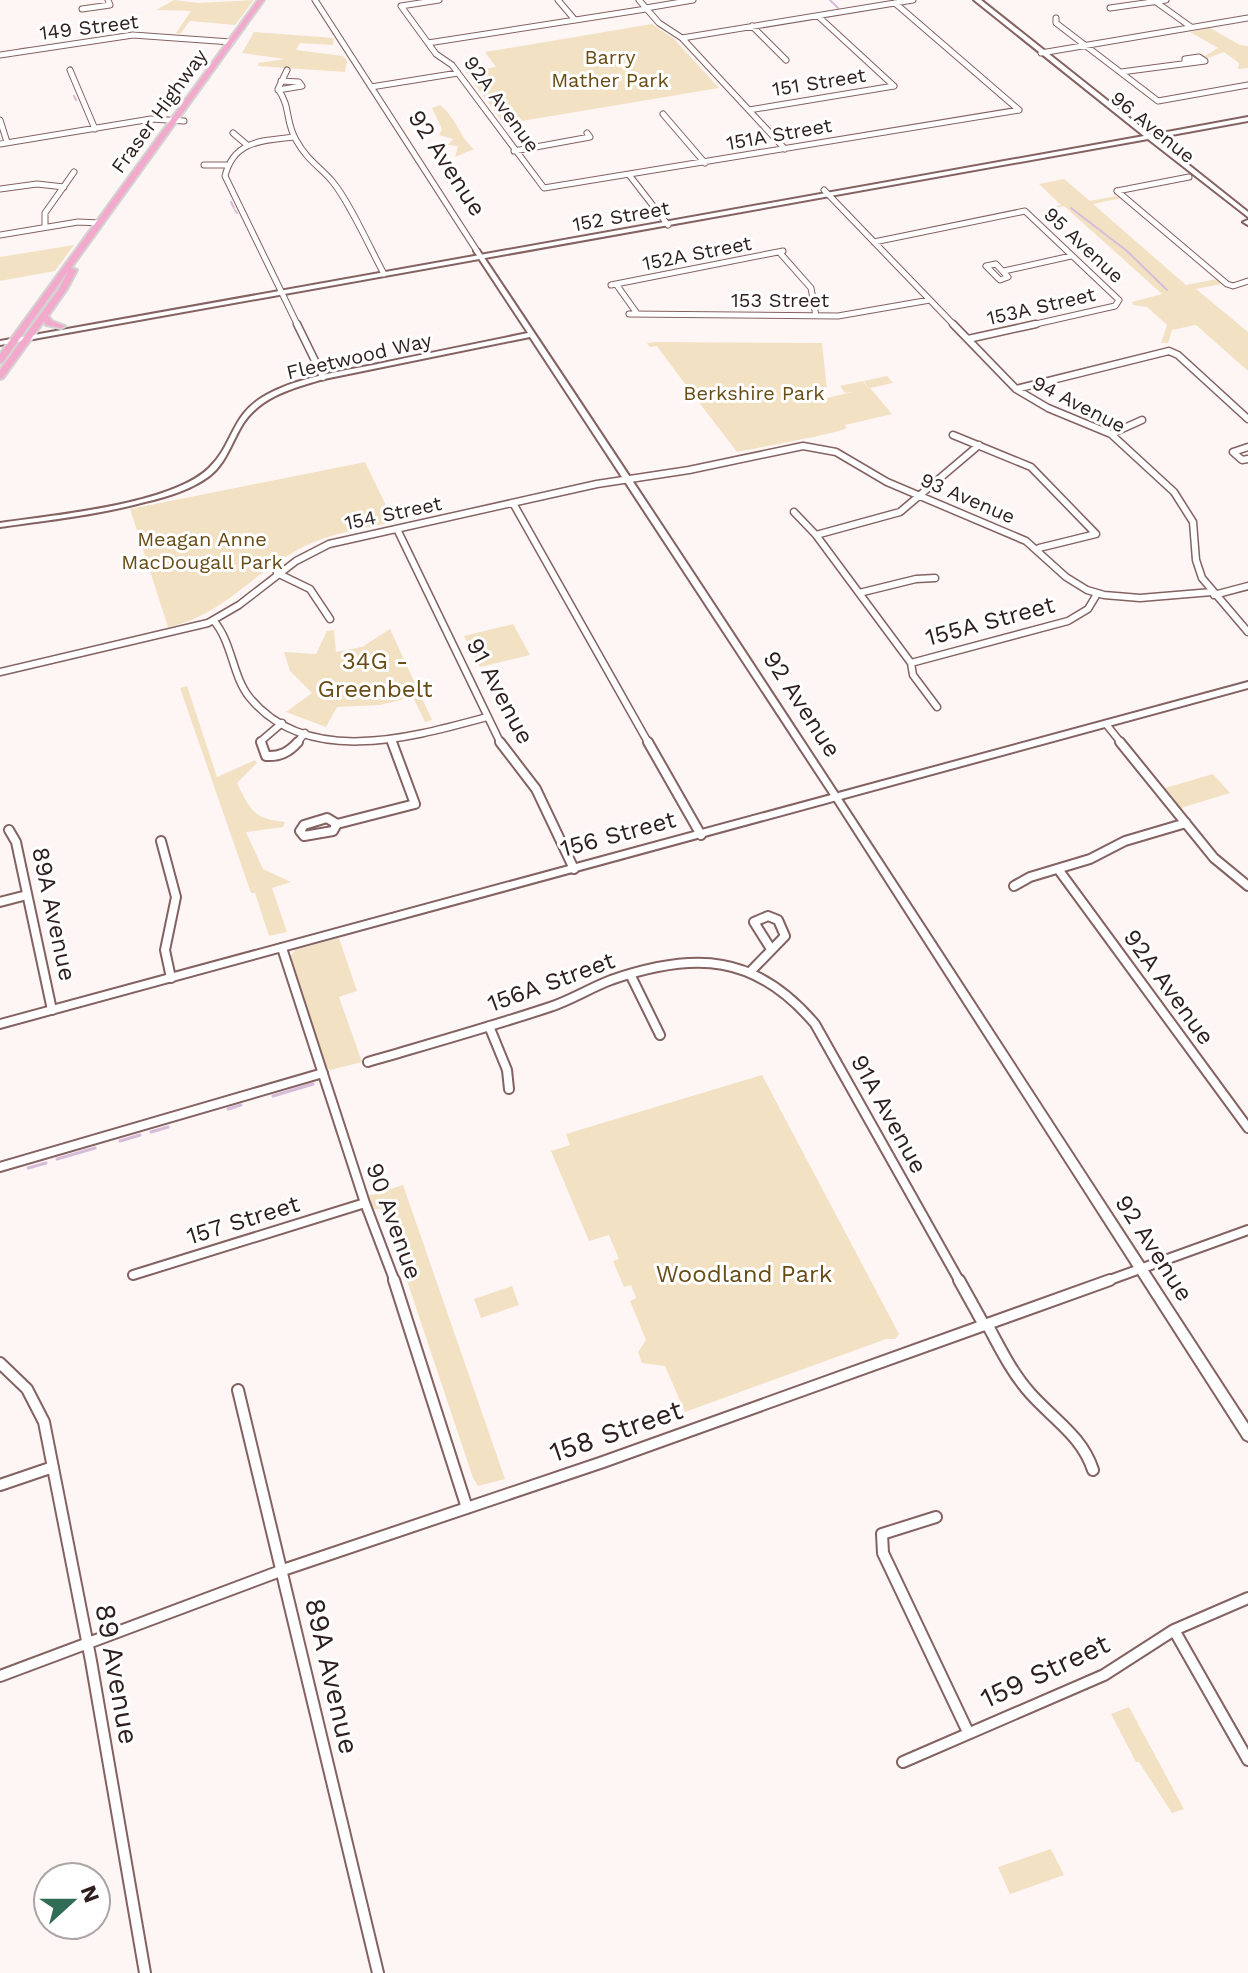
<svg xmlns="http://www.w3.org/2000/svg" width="1248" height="1973" viewBox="0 0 1248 1973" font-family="'Work Sans',sans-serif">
	<rect width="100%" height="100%" fill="#fef6f5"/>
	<path fill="#f3e1c4" d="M174,0L198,3L254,0L235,25L190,21L180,34L176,33L191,11L156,10Z
		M652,24L674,39L719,88L504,124L466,72L496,67L485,52Z
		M1210,28L1240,45L1248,46V68L1238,69L1239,63L1224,52L1208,58L1205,56L1218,48L1190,32Z
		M254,32L334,38L333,45L300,43L296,50L343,56L347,61L345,72L258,66V63L285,59L242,53Z
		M440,105C456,117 460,138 474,149L455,157L458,146L448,145L453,139L439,135L442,129L432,108Z
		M1064,179L1090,201L1116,196L1122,198L1093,204L1186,285L1217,279L1221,284L1196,289L1248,332V371L1196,325L1172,330L1168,343H1161L1167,325L1147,307L1133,305L1132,302L1162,294L1064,206L1036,212L1061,205L1039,184Z
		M74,245L55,271L0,281V257Z
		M655,342L822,343L827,391H817L823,399L852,392L845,393L840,386L863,381L869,389L864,381L887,376L893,383L870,388L892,414L845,425L847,428C840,433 756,448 737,452C709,415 683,382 657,346L650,347L647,343Z
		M365,462L394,522C360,529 324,534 294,552C250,576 220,617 168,627L130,509Z
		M513,624L530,655L480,667L464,636Z
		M390,629L432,720L425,722L413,697L380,705L337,707L326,727L286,712L312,693L290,671L284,652L316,654L327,631L334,630L336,652L362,647Z
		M187,686L217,777L255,760L257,763L237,783C250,809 253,819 285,822L283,827L246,832L263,869L291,882L272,888L287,932L269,936L255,893H251L180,688Z
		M1213,774L1230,793L1181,808L1165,788Z
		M339,938L357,991L339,997L362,1062L330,1070L326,1066L290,957L295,950Z
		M762,1075L899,1334L895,1339H886L685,1412L665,1366L642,1363L638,1352L646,1340L630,1301L636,1298L631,1285L624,1287L613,1261L619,1259L609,1235L589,1241L551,1151L570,1145L566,1134Z
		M403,1185L505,1479L478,1486L473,1478L383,1209H374L368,1196Z
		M512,1286L519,1305L481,1318L474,1299Z
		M1129,1707L1184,1809L1172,1813L1139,1762H1136L1111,1714Z
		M1051,1849L1064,1875L1010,1894L998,1867Z"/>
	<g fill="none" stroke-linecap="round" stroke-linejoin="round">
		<path stroke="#d7bcd9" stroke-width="2" d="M830,0L838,8
			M20,49L30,48
			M74,96L76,100
			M231,202L234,208
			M1071,208L1127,251L1167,290
			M235,210L237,213"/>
		<path stroke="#d7bcd9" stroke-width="3" d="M273,1096L313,1084
			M228,1109L241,1105
			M151,1132L168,1127
			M120,1141L140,1135
			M57,1159L95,1148
			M28,1168L46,1163"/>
		<g stroke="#836261" stroke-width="7">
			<path id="minor-far3" d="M315,0L477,251
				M439,0L401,6L436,54L452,65L544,188L1019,110
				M558,0L575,20
				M639,0L659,23L682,38L785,149
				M1156,2L1191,27
				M895,3L1019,110
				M646,8L693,0
				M1110,8L1166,0
				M82,9L110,5L108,0
				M818,16L894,86
				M1056,18V23L1158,101L1248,85
				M752,26L786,60
				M682,38L913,0
				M428,43L646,9
				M1041,53L1248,18
				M0,55L133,35L231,42
				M70,70L95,129
				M287,70L278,89C291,107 285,121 296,140C308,161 318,165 332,181C349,201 371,250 384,274
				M1121,72L1205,61L1199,57L1185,59V62
				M371,87L458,73
				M278,90L302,86L299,82L281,81
				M749,110L894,86
				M663,114L705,163
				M0,120L7,142
				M233,133L246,144
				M294,137C262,141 234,140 225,176L298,326
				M0,144L151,119L184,121
				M514,151L590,137L587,133
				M204,165H226
				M630,176L668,225
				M0,189L37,184L64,187
				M824,190L955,326
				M1117,191L1227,284L1233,286L1248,281
				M1117,191L1189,177
				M45,227V213L74,172
				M0,235L78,222L100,223
				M874,242L1025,211L1119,300L1115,306L1027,326
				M781,254L811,288L816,316
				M996,264L1008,277L1000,280L986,266Z
				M1004,271L1071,256
				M616,284L783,251
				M611,285L616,284L636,312
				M629,314L838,316L930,300"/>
		</g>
		<g stroke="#836261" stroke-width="9">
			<path id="minor-far2" d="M297,324L323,377
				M953,324L1016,389L1048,408L1111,434L1174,492L1193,522L1196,560L1202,578L1248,632
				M968,339L1036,324
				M1016,389L1169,351L1178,355L1248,419
				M1111,434L1142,420
				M953,435L1031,467L1096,534L1039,548
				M1248,447L1233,452L1242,460L1248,459
				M513,503L649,744
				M794,512L816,535L911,663L913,675L937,707
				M397,529L501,744
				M816,535L900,512L979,445
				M277,573L310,589L330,619
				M859,593L916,579L935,578
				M1214,595L1248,586
				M214,621C233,644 232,676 250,698C308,768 413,737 487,717
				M911,663L1068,621L1088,609L1097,594
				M0,672L208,623L239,605L296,561L329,544L597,484L689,470L803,446L836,452L887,482L1026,541L1066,577L1087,590L1104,595L1140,598L1212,592
				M1106,724L1122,744
				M391,739L393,744
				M262,744L261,741L282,723
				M296,744L305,733"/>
		</g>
		<g stroke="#836261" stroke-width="12">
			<path id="minor-far1" d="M261,742L266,756C280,757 289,752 298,742
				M500,742L536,789L574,869
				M648,742L701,835
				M1120,742L1214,858L1248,886
				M327,818L337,824L333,831L304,836L300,831L304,825Z
				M337,824L415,804L392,742
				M9,830L16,842L52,1010
				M161,841L176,897L165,950L171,978
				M1058,869L1248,1128
				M1014,886L1030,877L1090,859L1125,841L1186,823
				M0,902L27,895
				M282,948L365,1203L395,1282
				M750,972L785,936L778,920L768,916L754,922L771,949
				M630,974L660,1035
				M489,1026L507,1070L509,1089
				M368,1062C429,1044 490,1027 550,1007C571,1000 590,988 611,980C695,951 756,954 815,1024L960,1282
				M0,1167L323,1073
				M133,1275L365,1203
				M1104,1282L1248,1230"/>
		</g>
		<g stroke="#836261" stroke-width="14">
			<path id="minor" d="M394,1280L467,1508
				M959,1280L984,1325
				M987,1324C1000,1348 1012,1373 1030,1393C1053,1419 1082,1436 1093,1470
				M0,1363L27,1389L44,1422L91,1661L145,1973
				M238,1390L378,1973
				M0,1485L53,1467
				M936,1517L882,1534L883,1553L968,1732
				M1174,1630L1248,1760
				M0,1676L283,1570L603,1462L1110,1280
				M903,1762L1104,1675L1174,1630L1248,1598"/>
		</g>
		<g stroke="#836261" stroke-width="4">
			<path id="tertiary" d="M477,249L479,250C738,637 993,1032 1248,1424V1441L1244,1439L834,800L530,337L324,379C293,388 258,397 241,427C231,444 225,465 208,477C190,490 167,497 145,502C98,515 49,520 0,527V523C53,515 171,505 209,468C235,443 230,414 268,394C300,377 338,372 373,365C424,354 476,344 528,333L474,251Z"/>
		</g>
		<g stroke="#836261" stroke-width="4">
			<path id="secondary" d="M974,0H981L1151,135L1248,117V121L1155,138L1248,212V217L1148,139L0,345V341L1144,136Z
				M1248,220V225L1243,222Z
				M1248,682V688L0,1028V1020Z"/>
		</g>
		<g stroke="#d5d2d2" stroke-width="4">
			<path id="primary" d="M258,0H264L71,268L77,270L67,289L48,316L52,321L65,326L61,328L46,325L44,321L3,378L0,379V370L59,289L68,271L3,362L0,363V354Z"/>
		</g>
		<use href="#minor-far3" stroke="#fff" stroke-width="5"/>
		<use href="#minor-far2" stroke="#fff" stroke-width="6"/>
		<use href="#minor-far1" stroke="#fff" stroke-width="8"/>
		<use href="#minor" stroke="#fff" stroke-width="10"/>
		<use href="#tertiary" fill="#fff" fill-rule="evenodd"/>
		<use href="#secondary" fill="#fff" fill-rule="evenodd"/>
		<use href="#primary" fill="#f2a9cb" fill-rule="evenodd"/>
	</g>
	<g text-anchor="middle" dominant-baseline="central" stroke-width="6" stroke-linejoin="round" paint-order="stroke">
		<g font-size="20" fill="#2d1f1e" stroke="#fff">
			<text transform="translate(89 27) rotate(-7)">149 Street</text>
			<text transform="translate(819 82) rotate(-9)">151 Street</text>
			<text transform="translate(502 104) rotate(54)">92A Avenue</text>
			<text transform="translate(159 111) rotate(-54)">Fraser Highway</text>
			<text transform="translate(1153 127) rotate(39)">96 Avenue</text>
			<text transform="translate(779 134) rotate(-10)">151A Street</text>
			<text transform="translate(621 216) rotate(-10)">152 Street</text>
			<text transform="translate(1084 245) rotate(43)">95 Avenue</text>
			<text transform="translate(697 253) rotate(-11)">152A Street</text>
			<text x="780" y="300">153 Street</text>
			<text transform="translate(1041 306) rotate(-13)">153A Street</text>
			<text transform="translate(359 356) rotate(-13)">Fleetwood Way</text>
			<text transform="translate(1079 404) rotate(27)">94 Avenue</text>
			<text transform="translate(968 498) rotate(23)">93 Avenue</text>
			<text transform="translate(393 513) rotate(-12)">154 Street</text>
		</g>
		<g font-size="20" fill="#684c15" stroke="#fff">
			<text x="610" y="57">Barry<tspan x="610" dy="23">Mather Park</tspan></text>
			<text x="754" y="393">Berkshire Park</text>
			<text x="202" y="539">Meagan Anne<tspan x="202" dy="23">MacDougall Park</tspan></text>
		</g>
		<g font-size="24" fill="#2d1f1e" stroke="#fff">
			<text transform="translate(447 163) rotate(57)">92 Avenue</text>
			<text transform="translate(990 621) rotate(-15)">155A Street</text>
			<text transform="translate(500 691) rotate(62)">91 Avenue</text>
			<text transform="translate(802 704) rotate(57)">92 Avenue</text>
			<text transform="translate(618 834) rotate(-15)">156 Street</text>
			<text transform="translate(54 914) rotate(78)">89A Avenue</text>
			<text transform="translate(551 982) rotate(-20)">156A Street</text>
			<text transform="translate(1169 987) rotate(54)">92A Avenue</text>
			<text transform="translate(889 1114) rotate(61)">91A Avenue</text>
			<text transform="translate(243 1220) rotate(-17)">157 Street</text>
			<text transform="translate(394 1221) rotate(70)">90 Avenue</text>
			<text transform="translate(1154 1248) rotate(57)">92 Avenue</text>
		</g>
		<g font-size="24" fill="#684c15" stroke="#fff">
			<text x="375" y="661">34G -<tspan x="375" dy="28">Greenbelt</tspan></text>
			<text x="744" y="1274">Woodland Park</text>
		</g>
		<g font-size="28" fill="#2d1f1e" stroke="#fff">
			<text transform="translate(616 1431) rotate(-19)">158 Street</text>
			<text transform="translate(1045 1671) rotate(-25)">159 Street</text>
			<text transform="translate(117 1674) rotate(80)">89 Avenue</text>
			<text transform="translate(332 1676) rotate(77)">89A Avenue</text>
		</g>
	</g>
	<g transform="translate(72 1901) rotate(69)"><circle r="38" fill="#ffffff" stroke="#aba5a5" stroke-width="2"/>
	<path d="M0-6L14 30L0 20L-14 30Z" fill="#316c56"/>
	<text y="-12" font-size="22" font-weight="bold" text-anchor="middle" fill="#2d1f1e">N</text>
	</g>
</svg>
